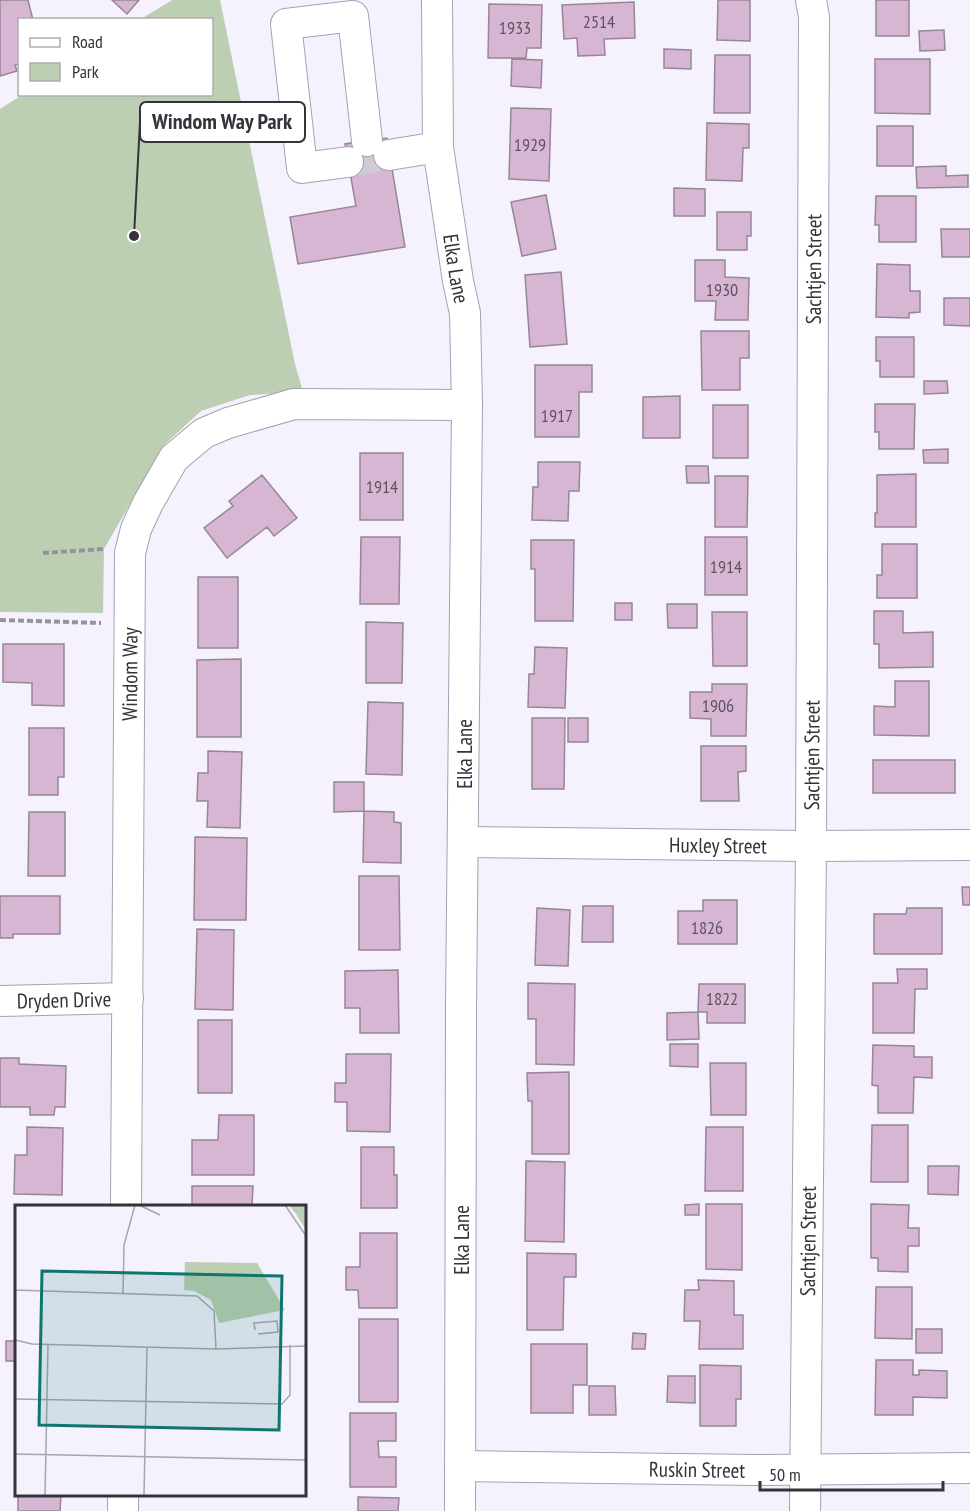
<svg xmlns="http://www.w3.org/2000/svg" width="970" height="1511" viewBox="0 0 970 1511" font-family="'PT Sans Narrow',sans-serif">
	<rect width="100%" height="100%" fill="#f5f1fd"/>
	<path fill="#bccfb2" d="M172,0H220L295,364L303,392L250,395L201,411L164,445L104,549L103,613L0,612V109L22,95L212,94V20L141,19Z"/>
	<path fill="#d7b6d4" stroke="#978695" stroke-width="1.5" d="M0,0H28L33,20H20V64L15,65L17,71L0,76Z
		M112,0H139L127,14Z
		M718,0H750V41L717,40Z
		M876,0H909V36H876Z
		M634,2L635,38L604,39L605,55L578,56L577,38L564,39L562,5Z
		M489,4L542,5L541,48H527L526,58H488Z
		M944,30L945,50L920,51L919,31Z
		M664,49L691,50V69L664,68Z
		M715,55H750V113H714Z
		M512,59L542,60L541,88L511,86Z
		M875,59H930V114L875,113Z
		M511,108L551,109L549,181L509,179Z
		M707,123L749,124V148H743L742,181L706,180Z
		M877,126H913V166H877Z
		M387,138L405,247L298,264L290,217L356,206L345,144Z
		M946,166V176L968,175V187L917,188L916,167Z
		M674,188L705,189V216H674Z
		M546,195L556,249L522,256L511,202Z
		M876,196H916V242H879V225H875Z
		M717,212H751V236H747V250H717Z
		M941,229H970V257H942Z
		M695,260H725V277L749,278L748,320H715L716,301H695Z
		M877,264L910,265V291H920V312L909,313V318L876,317Z
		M561,272L567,344L530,347L525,275Z
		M944,298H970V326L944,325Z
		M701,331H749V358H740V390H702Z
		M876,337H914V377H880V361H876Z
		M535,365H592V392H579V437H535Z
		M924,381H947L948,393L924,394Z
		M680,396V438H643V397Z
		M875,404H915L914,449H879V432H875Z
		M713,405H748V458H713Z
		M948,449V463H924L923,450Z
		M360,453H403V520H360Z
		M538,462H580L579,491H569L568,521L532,520L533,487H538Z
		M686,466H708L709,483H687Z
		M916,474V527H875V513H877V475Z
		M262,475L297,518L274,536L267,527L227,558L204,528L233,506L229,501Z
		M715,476H748L747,527H715Z
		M361,537H400L399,604H360Z
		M705,537H747V595H705Z
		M531,540H574L573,621H535V569H531Z
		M882,544H917V598H877V575H882Z
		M198,577H238V648H198Z
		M615,603H632V620H615Z
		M667,604H697V628H668Z
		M874,611H903V633L933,632V667L879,668V644H874Z
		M712,612H747V666H713Z
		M366,622L403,623L402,683H366Z
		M3,644H64V706L32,705V683L3,682Z
		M535,647L567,648L565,708L528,707L529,674H534Z
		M241,659V737H197V660Z
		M895,681H929V736L874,735V706L895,707Z
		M712,684H747L746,736H711V719L690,718V692H712Z
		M368,702L403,703L402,775L366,774Z
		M532,718H565L564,789H532Z
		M568,718H588V742H568Z
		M29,728H64V777H58V795H29Z
		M701,746H746V771L738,772L739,801H701Z
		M208,751L242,752L240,828L207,827L208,801H197L198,773H208Z
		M873,760H955V793H873Z
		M334,782H364V811L334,812Z
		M364,811L394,812V822L401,823V863L363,862Z
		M29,812H65V876H28Z
		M195,837L247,838L246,920H194Z
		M359,876H399L400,950H359Z
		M962,887H970V905H963Z
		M0,896H60V934H13V938H0Z
		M703,900H737V944H678V911H703Z
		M583,906H613V942H582Z
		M537,908L570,910L568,966L535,965Z
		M907,908H942V954H874V914H906Z
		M197,929L234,930L233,1010L195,1009Z
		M897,969H927V989H915L914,1033H873V983H898Z
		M398,970L399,1033H360V1008H345V971Z
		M528,983L575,984L574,1065L536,1064V1019H528Z
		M699,984H745V1023H707V1012H698Z
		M698,1012L699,1039L667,1040V1013Z
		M198,1020H232V1093H198Z
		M670,1044H698V1067L670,1066Z
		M873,1045L914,1046V1057H932V1078L914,1077L913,1113H878V1086L872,1085Z
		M346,1054H391L390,1132L347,1131V1102H335V1083H346Z
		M0,1058H19V1064L66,1066L65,1107H55L54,1115H30V1107H0Z
		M710,1063H746V1115H711Z
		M569,1072V1154H532V1101H528L527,1073Z
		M219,1115H254V1175H192V1140H218Z
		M872,1125H908V1182H871Z
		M27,1127L63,1128L62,1195L14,1194L15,1155H27Z
		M706,1127H743V1191H705Z
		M361,1147H394V1175H397V1208H361Z
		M526,1161L565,1162L564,1242L525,1241Z
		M928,1166H959L958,1195L928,1194Z
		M192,1186H253L252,1206H192Z
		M699,1204V1215H685V1205Z
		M706,1204H742V1270L706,1269Z
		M871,1204L909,1205L908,1228H919V1246H908V1272L878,1271V1258H871Z
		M360,1233H397V1308H359L358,1290H346V1267H360Z
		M527,1253L576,1254V1277H564L563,1330H527Z
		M698,1280L734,1281V1315H743V1349H699L700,1321H684L685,1290H699Z
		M876,1287H912V1339L875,1338Z
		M359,1319H398V1402H359Z
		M916,1329H942V1353H916Z
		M633,1333L646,1334L645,1349H632Z
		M6,1341H16V1361H6Z
		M531,1344H587V1385H573V1413H531Z
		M876,1360H913V1375H919V1370L947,1371V1398L913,1397V1415H875Z
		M700,1365L741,1366V1399H736V1426H700Z
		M668,1376H695V1403L667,1402Z
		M589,1386H615L616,1415H589Z
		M350,1413H396V1441H378L379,1457H396V1487H350Z
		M18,1494H61L60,1511H18Z
		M358,1497L399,1498L398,1511H358Z"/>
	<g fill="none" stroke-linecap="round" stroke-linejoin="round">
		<path stroke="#cfcbd6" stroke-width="30" stroke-dasharray="30 15" stroke-linecap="butt" d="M348,162L389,155"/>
		<g stroke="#a7a0b4" stroke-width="32">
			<g id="minor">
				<path id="s1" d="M437,0L438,147L458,281L465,313L467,405L461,1007L460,1511"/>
				<path d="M389,155L438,147"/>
				<path d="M348,162L302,168L286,24L353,16L367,141"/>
				<path id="s2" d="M464,842L811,846L970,845"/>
				<path id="s3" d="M0,1001L128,998"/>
				<path id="s4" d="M126,1206L130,553L136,529L148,503L174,458L204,433L228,423L294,404L467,405"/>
				<path id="s5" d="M460,1466L756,1470L970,1468"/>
				<path d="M123,1511V1494"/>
				<path id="s6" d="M805,1511L811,846L814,17L811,0"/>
			</g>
		</g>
		<path stroke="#96939d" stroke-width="4" stroke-dasharray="6 3" stroke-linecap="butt" d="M43,553L104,549
			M0,620L101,623"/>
		<use href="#minor" stroke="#fff" stroke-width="30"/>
	</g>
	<g text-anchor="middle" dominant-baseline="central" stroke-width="4.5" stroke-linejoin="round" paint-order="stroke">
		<g font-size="18" fill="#5e5360">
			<text x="599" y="21">2514</text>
			<text x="515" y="27">1933</text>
			<text x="530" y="144">1929</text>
			<text x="722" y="289">1930</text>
			<text x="557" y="415">1917</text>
			<text x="382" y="486">1914</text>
			<text x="726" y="566">1914</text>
			<text x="718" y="705">1906</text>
			<text x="707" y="927">1826</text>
			<text x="722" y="998">1822</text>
		</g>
		<g font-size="21" fill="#35323a" stroke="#fff">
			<text stroke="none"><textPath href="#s1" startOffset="270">Elka Lane</textPath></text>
			<text stroke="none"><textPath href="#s6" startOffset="1242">Sachtjen Street</textPath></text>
			<text stroke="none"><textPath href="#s4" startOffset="532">Windom Way</textPath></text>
			<text transform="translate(464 754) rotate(-90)">Elka Lane</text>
			<text stroke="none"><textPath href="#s6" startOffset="756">Sachtjen Street</textPath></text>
			<text stroke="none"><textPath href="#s2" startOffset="254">Huxley Street</textPath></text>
			<text stroke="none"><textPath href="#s3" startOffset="64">Dryden Drive</textPath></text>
			<text transform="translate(461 1240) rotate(-90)">Elka Lane</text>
			<text stroke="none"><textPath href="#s6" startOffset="270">Sachtjen Street</textPath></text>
			<text stroke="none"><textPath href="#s5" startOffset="237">Ruskin Street</textPath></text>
		</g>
	</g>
	<g transform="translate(15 1205)">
		<rect width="291" height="291" fill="#f5f1fd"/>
		<path d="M274,0H291V25L281,9ZM170,57L242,58L270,105L204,118L196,95L179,86L169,85Z" fill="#bccfb2"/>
		<path fill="none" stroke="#a8a5af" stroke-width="1.5" d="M124,0L145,10M270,0L291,31M0,85L182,91L199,106L201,144M108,88L109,40L120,0M240,125L239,118L262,116L263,127L243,129M0,135L17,139L201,144L291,141M0,194L267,199L275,190V140M0,249L291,255M30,291L33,140M129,291L132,142"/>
		<path fill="#0f766e" fill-opacity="0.15" stroke="#0f766e" stroke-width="3" d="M27,66L267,71L264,225L24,220Z"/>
		<rect width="291" height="291" fill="none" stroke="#35323a" stroke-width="3"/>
	</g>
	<path fill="none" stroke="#35323a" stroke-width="2" d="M134 236L140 122"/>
	<circle fill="#35323a" stroke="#fff" stroke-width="2" cx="134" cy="236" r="6"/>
	<rect fill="#fff" stroke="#35323a" stroke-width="2" x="140" y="102" width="165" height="40" rx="6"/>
	<g font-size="22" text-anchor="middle" font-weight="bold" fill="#35323a">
		<text x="222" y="129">Windom Way Park</text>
	</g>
	<rect x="18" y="18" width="195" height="78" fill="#ffffff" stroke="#aeadb0" stroke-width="1.5"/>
	<rect x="30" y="38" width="30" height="9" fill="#ffffff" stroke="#aeadb0" stroke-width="1.5"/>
	<text x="72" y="48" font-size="18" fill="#35323a">Road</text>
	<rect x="30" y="63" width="30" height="18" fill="#bccfb2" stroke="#aeadb0" stroke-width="1.5"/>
	<text x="72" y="78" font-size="18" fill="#35323a">Park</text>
	<path d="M760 1481v9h183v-9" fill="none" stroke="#35323a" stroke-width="3"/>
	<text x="769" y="1481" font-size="18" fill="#35323a" stroke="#ffffff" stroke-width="4.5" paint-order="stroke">50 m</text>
</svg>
